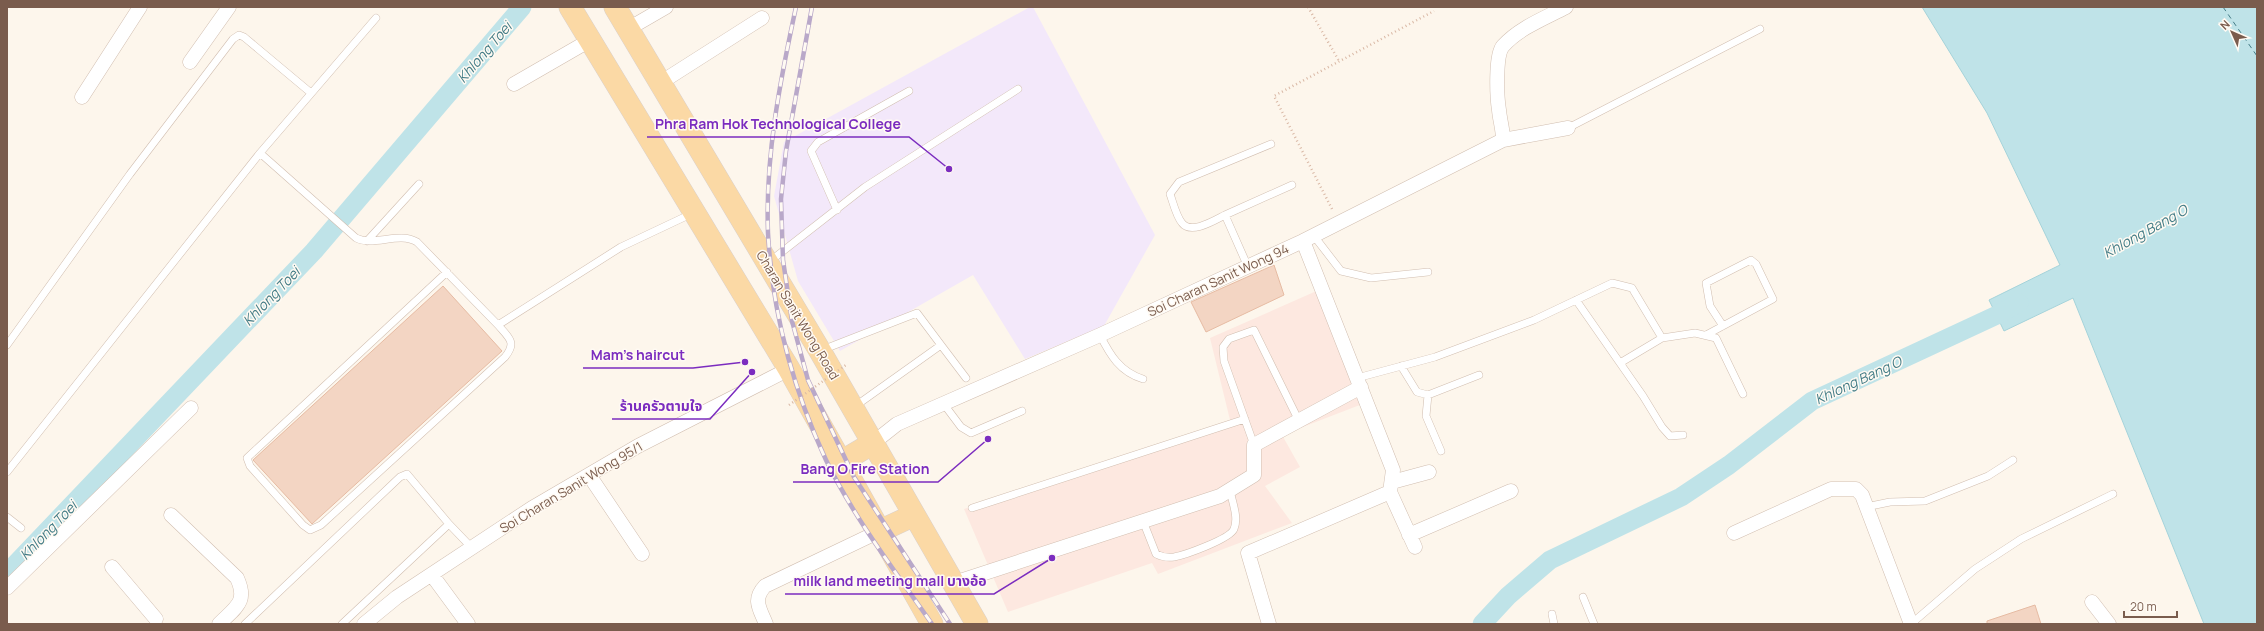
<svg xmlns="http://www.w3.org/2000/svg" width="2264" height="631" viewBox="0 0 2264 631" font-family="Manrope,'Noto Sans Thai',sans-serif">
	<rect width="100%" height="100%" fill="#fdf6ec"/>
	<path fill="#fde8e0" d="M1321,289L1365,403L1282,435L1300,467L1265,486L1292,523L1158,574L1152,563L1008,612L964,509L1230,420L1210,338Z"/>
	<path fill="#f3e8fa" d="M1030,7H1033L1155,235L1104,326L1025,359L973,275L840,351L798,281L774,196L784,142Z"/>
	<path fill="#bfe3e8" stroke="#a5d3da" d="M1922,7H2257V624H2204L2073,298L2004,331L1989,300L2060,265L1987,113Z"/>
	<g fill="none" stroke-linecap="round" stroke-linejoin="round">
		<path stroke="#bfe3e8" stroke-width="19" d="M7,573L314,251L522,7
			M1482,624L1508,596L1550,560L1681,497L1729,465L1812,401L1997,315L2019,303"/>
		<path stroke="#437c86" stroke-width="1" stroke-dasharray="5 4" stroke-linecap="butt" d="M2223,7L2257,56"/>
	</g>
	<path fill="#f3d5c3" stroke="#e6bba3" d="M1274,265L1284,295L1206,332L1191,302Z
		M443,286L502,351L312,524L253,460Z
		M2035,605L2041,624H1987V621Z"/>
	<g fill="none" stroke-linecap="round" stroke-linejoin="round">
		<g stroke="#d1beb0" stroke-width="8">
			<path id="service" d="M1568,128L1760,29
				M260,153L356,238C374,247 399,231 417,242L498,325L621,247L693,213
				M837,210L811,151L818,142L909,91
				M1225,215L1292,185
				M1314,236L1341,271L1371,278L1428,272
				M367,241L419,184
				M769,262L865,187L1018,89
				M1248,267L1225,215C1215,220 1191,235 1182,223C1176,216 1173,202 1170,194L1179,182L1271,144
				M447,272L247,458L250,466L303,525L310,530L321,525L505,357C517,342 509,338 498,325
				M1576,300L1643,396L1662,427L1670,436L1683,435
				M1100,335C1110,355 1120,372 1143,379
				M1706,335L1773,299L1756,264L1751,260L1706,283L1710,306L1723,326
				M7,345L130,174L233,39L239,35L244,37L311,93
				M822,350L917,313L941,345
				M1620,363L1662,338
				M1401,366L1417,392L1428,395L1479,375
				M1357,378L1435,357L1534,320L1612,283L1632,288L1662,338L1695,333L1716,338L1743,394
				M1428,395L1426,416L1441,451
				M943,403L961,427L971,433L1022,411
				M854,407L941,345L966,378
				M1254,445L1224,361L1223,347L1229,339L1254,330L1298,419
				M7,472L260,153L376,18
				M1866,507L1890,502L1925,501L1988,476L2013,460
				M972,508L1245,419
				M7,517L21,528
				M1143,521L1156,554C1162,557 1167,558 1174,557C1185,555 1230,539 1234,529C1239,517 1232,502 1230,490
				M1583,597L1594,624
				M1552,614L1554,624
				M245,624L400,477L407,474L449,524
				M342,624L449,524L472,548
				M1911,624L1975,569L2021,539L2113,494"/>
		</g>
		<g stroke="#d1beb0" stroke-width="15">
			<path id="minor" d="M628,29L666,7
				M190,62L229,7
				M660,83L762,18
				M514,84L592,39
				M82,97L140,7
				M1503,140C1503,129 1500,121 1499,110C1497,98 1495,55 1503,46C1519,28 1545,18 1566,7
				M1303,241L1393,470L1390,492L1415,547
				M873,443L897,424L1100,335L1303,241L1503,140L1568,128
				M589,475L642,554
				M1392,482L1429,472
				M171,515L237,578C248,602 236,607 219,624
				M1734,533L1831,489H1856L1862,495L1911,624
				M1409,535L1511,491
				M112,567L156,619
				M432,575L468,624
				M954,583L1220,496L1254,475V445L1361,387
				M7,588L191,408
				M2092,602L2109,624
				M364,624L397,597L532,508L638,446L789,369
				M766,624C760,609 752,600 765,586L880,531
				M1269,624L1248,553L1390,492"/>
		</g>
		<g stroke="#dad1cd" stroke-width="23">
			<path id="primary" d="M570,7L789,369L932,624
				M615,7L820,351L977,624
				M841,462L873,443
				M880,531L914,515"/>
		</g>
		<path stroke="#d9b8a5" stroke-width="2.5" stroke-dasharray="1 3" stroke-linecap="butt" d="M1308,7L1339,61
			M1332,209L1274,96L1434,11"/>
		<use href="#service" stroke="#fff" stroke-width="7"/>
		<use href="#minor" stroke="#fff" stroke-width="14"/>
		<use href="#primary" stroke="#fbd9a5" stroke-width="22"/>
		<g stroke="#b9a8c9" stroke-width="4.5">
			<path id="rail" d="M796,7C780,81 765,157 768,233C772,311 793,389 826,460C854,518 895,571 932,624
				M812,7L786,151L781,199L783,260L792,321L808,380L854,477L950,624"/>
		</g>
		<use href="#rail" stroke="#fffaf3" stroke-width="3" stroke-dasharray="9" stroke-linecap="butt"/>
		<path stroke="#d9b8a5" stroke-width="2.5" stroke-dasharray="1 3" stroke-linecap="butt" d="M789,405L846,365"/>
	</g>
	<g text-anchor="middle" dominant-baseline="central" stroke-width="3" stroke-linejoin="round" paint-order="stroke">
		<g font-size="13" fill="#7a5c4d" stroke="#fffaf3">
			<text transform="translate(1218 280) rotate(-25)">Soi Charan Sanit Wong 94</text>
			<text transform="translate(798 315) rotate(59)">Charan Sanit Wong Road</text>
			<text transform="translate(571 487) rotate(-31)">Soi Charan Sanit Wong 95/1</text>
		</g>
		<g font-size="14" font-style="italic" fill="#437c86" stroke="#fffaf3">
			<text transform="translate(484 52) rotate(-49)">Khlong Toei</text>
			<text transform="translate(2145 231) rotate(-29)">Khlong Bang O</text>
			<text transform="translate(271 296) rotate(-46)">Khlong Toei</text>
			<text transform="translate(1858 380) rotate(-25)">Khlong Bang O</text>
			<text transform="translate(48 530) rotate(-46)">Khlong Toei</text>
		</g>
	</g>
	<path fill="none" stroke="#7b2cbf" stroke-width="1.5" d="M949 169L909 137H647M745 362L693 368H583M752 372L710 419H612M988 439L938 482H793M1052 558L994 594H785"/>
	<g fill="#7b2cbf" stroke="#fffaf3" stroke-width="1.5">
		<circle cx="949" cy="169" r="4"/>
		<circle cx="745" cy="362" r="4"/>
		<circle cx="752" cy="372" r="4"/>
		<circle cx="988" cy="439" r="4"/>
		<circle cx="1052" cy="558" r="4"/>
	</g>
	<g font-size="14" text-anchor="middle" font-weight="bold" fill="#7b2cbf" stroke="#fffaf3" stroke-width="3" stroke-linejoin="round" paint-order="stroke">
		<text x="778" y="129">Phra Ram Hok Technological College</text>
		<text x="638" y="360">Mam's haircut</text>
		<text x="661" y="411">ร้านครัวตามใจ</text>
		<text x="865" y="474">Bang O Fire Station</text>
		<text x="890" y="586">milk land meeting mall บางอ้อ</text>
	</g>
	<rect width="2264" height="631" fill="none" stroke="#7a5c4d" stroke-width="16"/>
	<g transform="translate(2232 32) rotate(315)" stroke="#fffaf3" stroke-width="3" paint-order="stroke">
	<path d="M0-3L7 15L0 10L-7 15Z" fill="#7a5c4d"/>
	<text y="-6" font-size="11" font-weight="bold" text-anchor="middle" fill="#7a5c4d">N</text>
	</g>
	<path d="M2124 611v6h53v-6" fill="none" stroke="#7a5c4d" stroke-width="2"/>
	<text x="2130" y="611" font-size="12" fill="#7a5c4d" stroke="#fffaf3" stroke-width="3" paint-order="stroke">20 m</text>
</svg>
